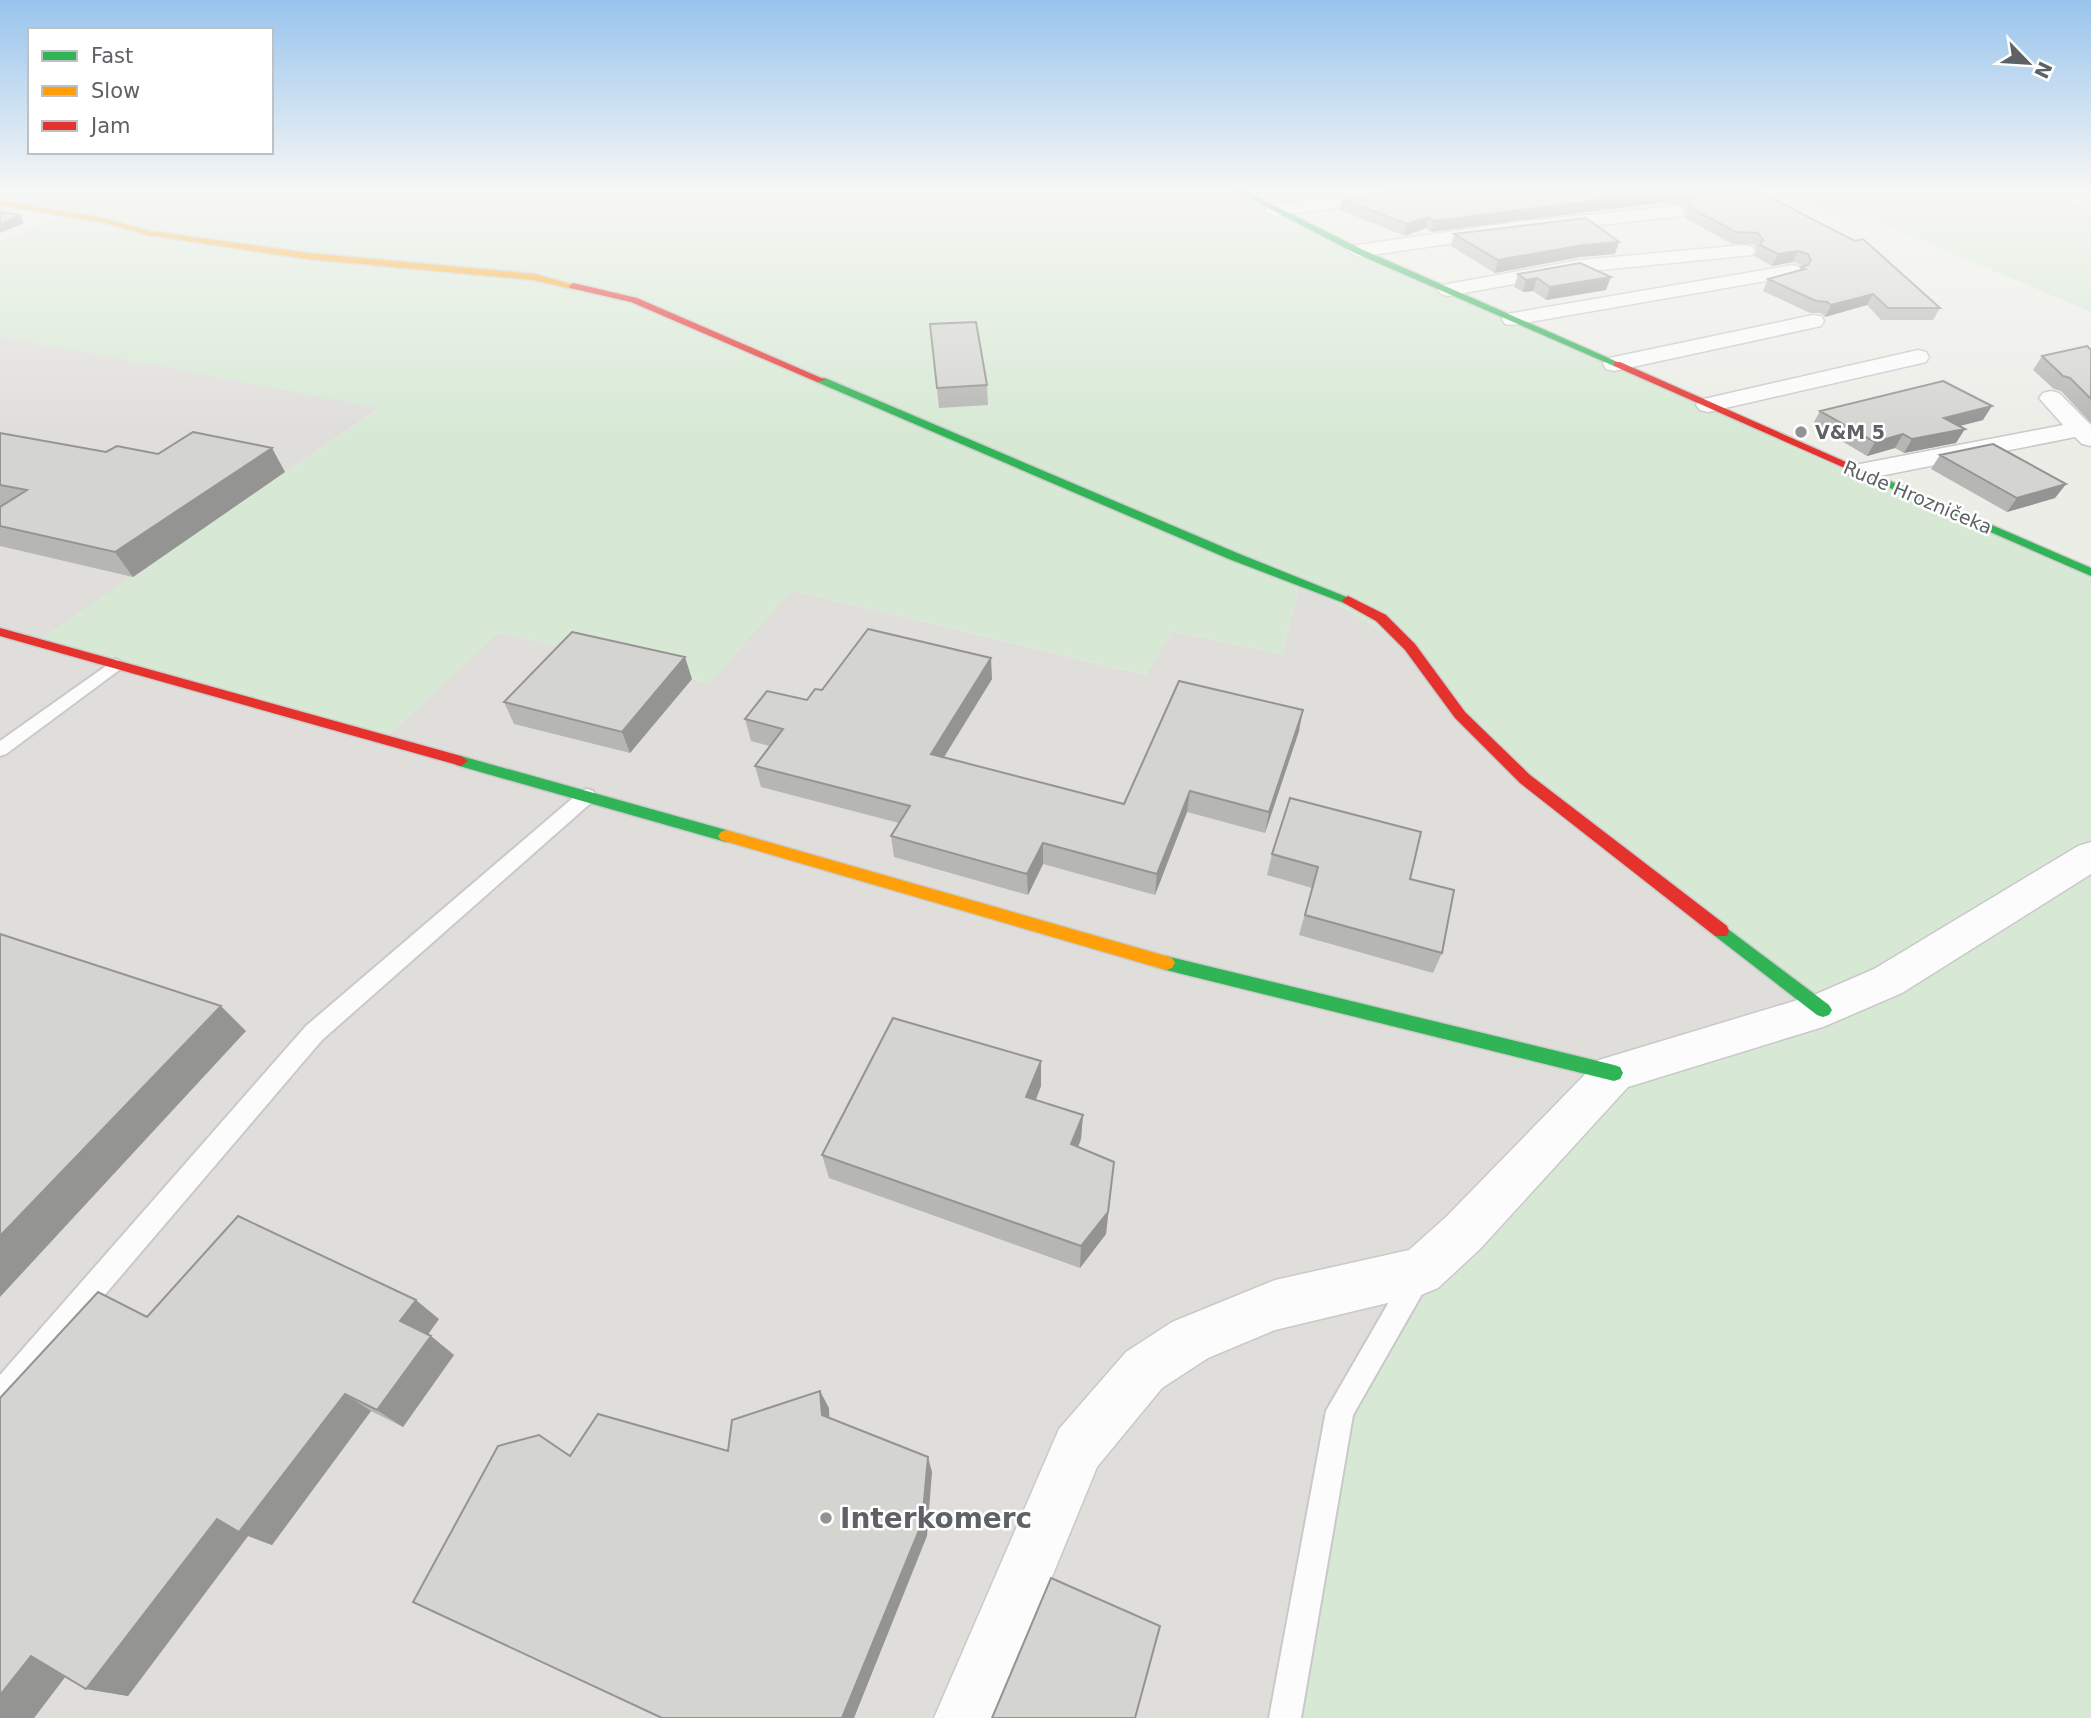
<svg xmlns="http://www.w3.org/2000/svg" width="2091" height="1718" viewBox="0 0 2091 1718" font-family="'DejaVu Sans',sans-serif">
	<rect width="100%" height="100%" fill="#edede8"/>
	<path fill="#e0dedb" d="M0,336L381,407L37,642L384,739L498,632L709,683L791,590L1145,675L1171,631L1282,654L1300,582L1354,602L1823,1010L1285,1718H0Z"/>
	<path fill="#d7e9d5" d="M0,191H1236L1271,210L2091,575V1718H1285L1340,1411L1421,1271L1614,1073L1822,1011L1525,779L1410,648L1300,583L1282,654L1172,631L1146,675L791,590L710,683L498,632L384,740L36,642L380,408L0,336V242L67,213L0,203Z
		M1810,191H2043L2091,212V312L1874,220L1855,224L1811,203L1826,200Z"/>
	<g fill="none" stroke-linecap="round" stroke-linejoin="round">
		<g stroke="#c9c9c9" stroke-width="4">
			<path id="lane" d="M116,659L124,664L122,668L6,754L0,756V741Z
				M587,789L593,791L596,796L593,801L322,1040L10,1406L0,1410V1375L306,1026L581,791Z
				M1417,1265L1426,1269L1430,1278L1426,1287L1353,1415L1301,1718H1269L1326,1411L1408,1269Z"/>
		</g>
		<g stroke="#c9c9c9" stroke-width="3">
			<path id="street" d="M1386,191H1437L1428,196L1274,216L1265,210L1274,204Z
				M1676,206L1683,208L1685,212L1683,216L1517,234L1358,257L1348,251L1358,245L1517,222Z
				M1745,245L1752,247L1755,251L1752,255L1580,272L1448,296L1441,294L1438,290L1441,286L1448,284L1580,260Z
				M1793,265L1800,267L1803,271L1800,275L1513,325L1505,324L1502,319L1505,314L1513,313Z
				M1813,315L1821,316L1824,321L1821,326L1614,371L1606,369L1603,364L1606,359L1614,357Z
				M1918,350L1926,352L1929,357L1926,362L1708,412L1700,410L1696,405L1700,400L1708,398Z
				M2051,391L2059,393L2091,425V446L2082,444L2075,437L1860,480L1851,477L1847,472L1851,467L1860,464L2063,425L2039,398L2043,393Z
				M2091,842V874L1902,993L1823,1027L1628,1087L1480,1249L1438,1288L1421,1295L1275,1330L1208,1358L1162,1388L1097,1467L994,1718H934L1059,1429L1126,1352L1172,1322L1275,1280L1409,1250L1446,1217L1599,1060L1814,995L1874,969L2078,846Z"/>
		</g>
		<g stroke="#cacbca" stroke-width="3">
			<path id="fast" d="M1236,191H1245L1361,249L1622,364L1614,366L1355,253Z
				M817,378H825L1237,553L1354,600L1348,604L1344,603L1229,559L817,382Z
				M1885,479L2091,568V576L1881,484V480Z
				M461,756L726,830L734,836L726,842L456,765L454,761Z
				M1721,924L1829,1005L1832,1010L1829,1015L1823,1017L1817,1015L1715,936L1713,931L1715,926Z
				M1166,956L1614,1065L1620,1067L1623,1073L1620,1079L1614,1081L1166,970L1160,968L1157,963L1160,958Z"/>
		</g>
		<g stroke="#cacbca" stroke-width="3">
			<path id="slow" d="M0,201L103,218L149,231L308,253L534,274L577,286L573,289L534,280L308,259L148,235L102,222L0,205Z
				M726,830L1166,956L1172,958L1175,963L1172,968L1166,970L721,840L718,836L721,832Z"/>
		</g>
		<g stroke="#cacbca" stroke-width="3">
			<path id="jam" d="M573,283L637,298L826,380L817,382L631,302L570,288L569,286Z
				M1614,362H1620L1891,482L1881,484L1614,366Z
				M1348,596L1386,615L1415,644L1465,712L1530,775L1727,926L1729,931L1727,936H1715L1520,783L1455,718L1405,650L1376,621L1344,603L1342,600Z
				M0,628L461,756L468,761L461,766L0,636Z"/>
		</g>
		<use href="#lane" fill="#fcfcfc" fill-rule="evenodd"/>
		<use href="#street" fill="#fcfcfc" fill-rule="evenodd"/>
		<use href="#fast" fill="#30b455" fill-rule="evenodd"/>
		<use href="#slow" fill="#ff9f0a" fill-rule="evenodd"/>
		<use href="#jam" fill="#e5322d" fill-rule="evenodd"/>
	</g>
	<path fill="#b6b6b4" d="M1408,191H1757L1940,308L1933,320H1881L1867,305L1825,317L1821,313H1810L1763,291L1768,279L1799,271L1801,267L1803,266L1802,265L1793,262L1772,266L1754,256L1757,250L1753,244H1732L1685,218L1687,211L1684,205L1657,203L1431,232L1426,228L1405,236L1340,210L1342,199Z
		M1454,234L1615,254L1580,257L1495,273L1451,246Z
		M1518,274L1606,290L1546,300L1533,291L1523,292L1514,287Z
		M930,324L987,385L988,405L939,408Z
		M2091,350V423L2061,391L2054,389L2033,370L2042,356Z
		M1820,411L1983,420L1959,426L1956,443L1904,453L1895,448L1867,456L1813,424Z
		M0,433L106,452L158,454L285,472L133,577L0,546Z
		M1940,455L2066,484L2055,498L2007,512L1931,469Z
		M692,679L630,753L514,724L504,702Z
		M992,679L944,757L1124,804L1299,731L1265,833L1187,812L1155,895L1043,864L1028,895L894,857L891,836L899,823L761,787L755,766L770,746L751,741L745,719L807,700L822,690Z
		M1272,854L1410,879L1442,953L1433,973L1299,935L1312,888L1267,875Z
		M1041,1086L1036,1100L1083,1115L1081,1139L1078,1147L1114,1162L1106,1234L1080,1268L829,1178L822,1155Z
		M147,1317L439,1319L428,1334L454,1355L403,1427L371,1411L272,1545L248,1536L128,1696L86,1689L65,1677L34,1718Z"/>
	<path fill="#949492" d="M1661,192L1657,203L1431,232L1434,221Z
		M20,215L24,223L0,233V224Z
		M1428,217L1426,228L1405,236L1407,224Z
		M1619,242L1615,254L1580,257L1495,273L1498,260L1584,245Z
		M1798,251L1793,262L1772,266L1778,254Z
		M1611,277L1606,290L1546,300L1550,287Z
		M1537,278L1533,291L1523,292L1526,280Z
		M1873,294L1867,305L1825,317L1831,305Z
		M1992,406L1983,420L1936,432L1944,418Z
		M1965,429L1956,443L1904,453L1912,439Z
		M1903,434L1895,448L1867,456L1875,442Z
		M272,448L285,472L133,577L115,552Z
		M2066,484L2055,498L2007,512L2017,498Z
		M685,657L692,679L630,753L622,732Z
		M991,658L992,679L933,775L931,754Z
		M1303,710L1299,731L1265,833L1269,812Z
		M1190,791L1187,812L1155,895L1157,874Z
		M1043,843V864L1028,895L1027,874Z
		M221,1006L246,1031L0,1297V1236Z
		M1041,1061V1086L1027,1121L1026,1097Z
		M1083,1115L1081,1139L1070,1167L1071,1144Z
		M1114,1162L1106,1234L1080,1268L1081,1246Z
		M416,1300L439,1319L424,1340L400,1321Z
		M431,1336L454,1355L403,1427L377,1410Z
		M820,1391L829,1408L830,1432L822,1415Z
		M345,1394L371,1411L272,1545L248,1536L128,1696L86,1689L217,1519Z
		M928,1457L932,1472L927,1536L854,1718H842Z
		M31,1656L75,1664L34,1718H0V1695Z"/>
	<path fill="#d4d4d1" stroke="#949492" stroke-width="2" d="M1408,191H1757L1855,241L1863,239L1940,308H1888L1873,294L1831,305L1827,302L1816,301L1768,279L1805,269L1801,267L1808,265L1811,260L1808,254L1798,251L1778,254L1760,245L1763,240L1758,233L1736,232L1689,207L1692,200L1688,195L1661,192L1434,221L1428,217L1407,224L1342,199Z
		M0,212L20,215L0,224Z
		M1586,218L1619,242L1584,245L1498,260L1454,234Z
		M1580,263L1611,277L1550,287L1537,278L1526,280L1518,274Z
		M976,322L987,385L937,388L930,324Z
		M2087,346L2091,350V399L2070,378L2063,376L2042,356Z
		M1943,381L1992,406L1944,418L1965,429L1912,439L1903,434L1875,442L1820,411Z
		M193,432L272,448L115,552L0,526V507L27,490L0,485V433L106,452L117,446L158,454Z
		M1993,444L2066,484L2017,498L1940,455Z
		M868,629L991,658L931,754L1124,804L1179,681L1303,710L1269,812L1190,791L1157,874L1043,843L1027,874L891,836L910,806L755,766L783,729L745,719L767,691L807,700L815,689L822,690Z
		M572,632L685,657L622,732L504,702Z
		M1290,798L1421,832L1410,879L1454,890L1442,953L1305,915L1318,867L1272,854Z
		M0,934L221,1006L0,1236Z
		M893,1018L1041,1061L1026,1097L1083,1115L1071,1144L1114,1162L1108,1212L1081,1246L822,1155Z
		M238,1216L416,1300L400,1321L431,1336L377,1410L345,1394L239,1532L217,1519L86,1689L31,1656L0,1695V1398L98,1292L147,1317Z
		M820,1391L822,1415L928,1457L922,1523L842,1718H662L413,1602L498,1446L539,1435L570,1456L598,1414L728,1451L732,1420Z
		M1051,1578L1160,1626L1135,1718H992Z"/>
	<linearGradient id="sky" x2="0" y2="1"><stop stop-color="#98c4ed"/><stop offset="0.44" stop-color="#f7f7f5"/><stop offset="1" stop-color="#f7f7f5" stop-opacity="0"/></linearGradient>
	<rect width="2091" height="431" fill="url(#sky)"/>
	<g fill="#909294" stroke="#fff" stroke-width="2.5">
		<circle cx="1801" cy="432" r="7"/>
		<circle cx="826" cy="1518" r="7"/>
	</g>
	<g text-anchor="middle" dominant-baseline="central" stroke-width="5" stroke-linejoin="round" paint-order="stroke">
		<g font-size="19" font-weight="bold" fill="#5e6166" stroke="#fff" text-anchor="start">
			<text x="1815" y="432">V&amp;M 5</text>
		</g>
		<g font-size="19" fill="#5e6166" stroke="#fff">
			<text transform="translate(1918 497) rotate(23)">Rude Hrozničeka</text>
		</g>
		<g font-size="28" font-weight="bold" fill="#5e6166" stroke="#fff" text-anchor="start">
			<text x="840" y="1518">Interkomerc</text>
		</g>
	</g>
	<rect x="28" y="28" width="245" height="126" fill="#ffffff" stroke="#bfc0c2" stroke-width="2"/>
	<rect x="42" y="51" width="35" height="10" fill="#30b455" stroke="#bfc0c2" stroke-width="2"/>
	<text x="91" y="63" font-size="21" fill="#5e6166">Fast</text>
	<rect x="42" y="86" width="35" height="10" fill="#ff9f0a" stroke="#bfc0c2" stroke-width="2"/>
	<text x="91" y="98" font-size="21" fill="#5e6166">Slow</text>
	<rect x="42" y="121" width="35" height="10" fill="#e5322d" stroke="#bfc0c2" stroke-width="2"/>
	<text x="91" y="133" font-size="21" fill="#5e6166">Jam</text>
	<g transform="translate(2028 63) rotate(115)" stroke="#ffffff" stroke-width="5" paint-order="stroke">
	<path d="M0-5L12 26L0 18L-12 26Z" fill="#5e6166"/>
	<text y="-10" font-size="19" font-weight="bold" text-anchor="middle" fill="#5e6166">N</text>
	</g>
</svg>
